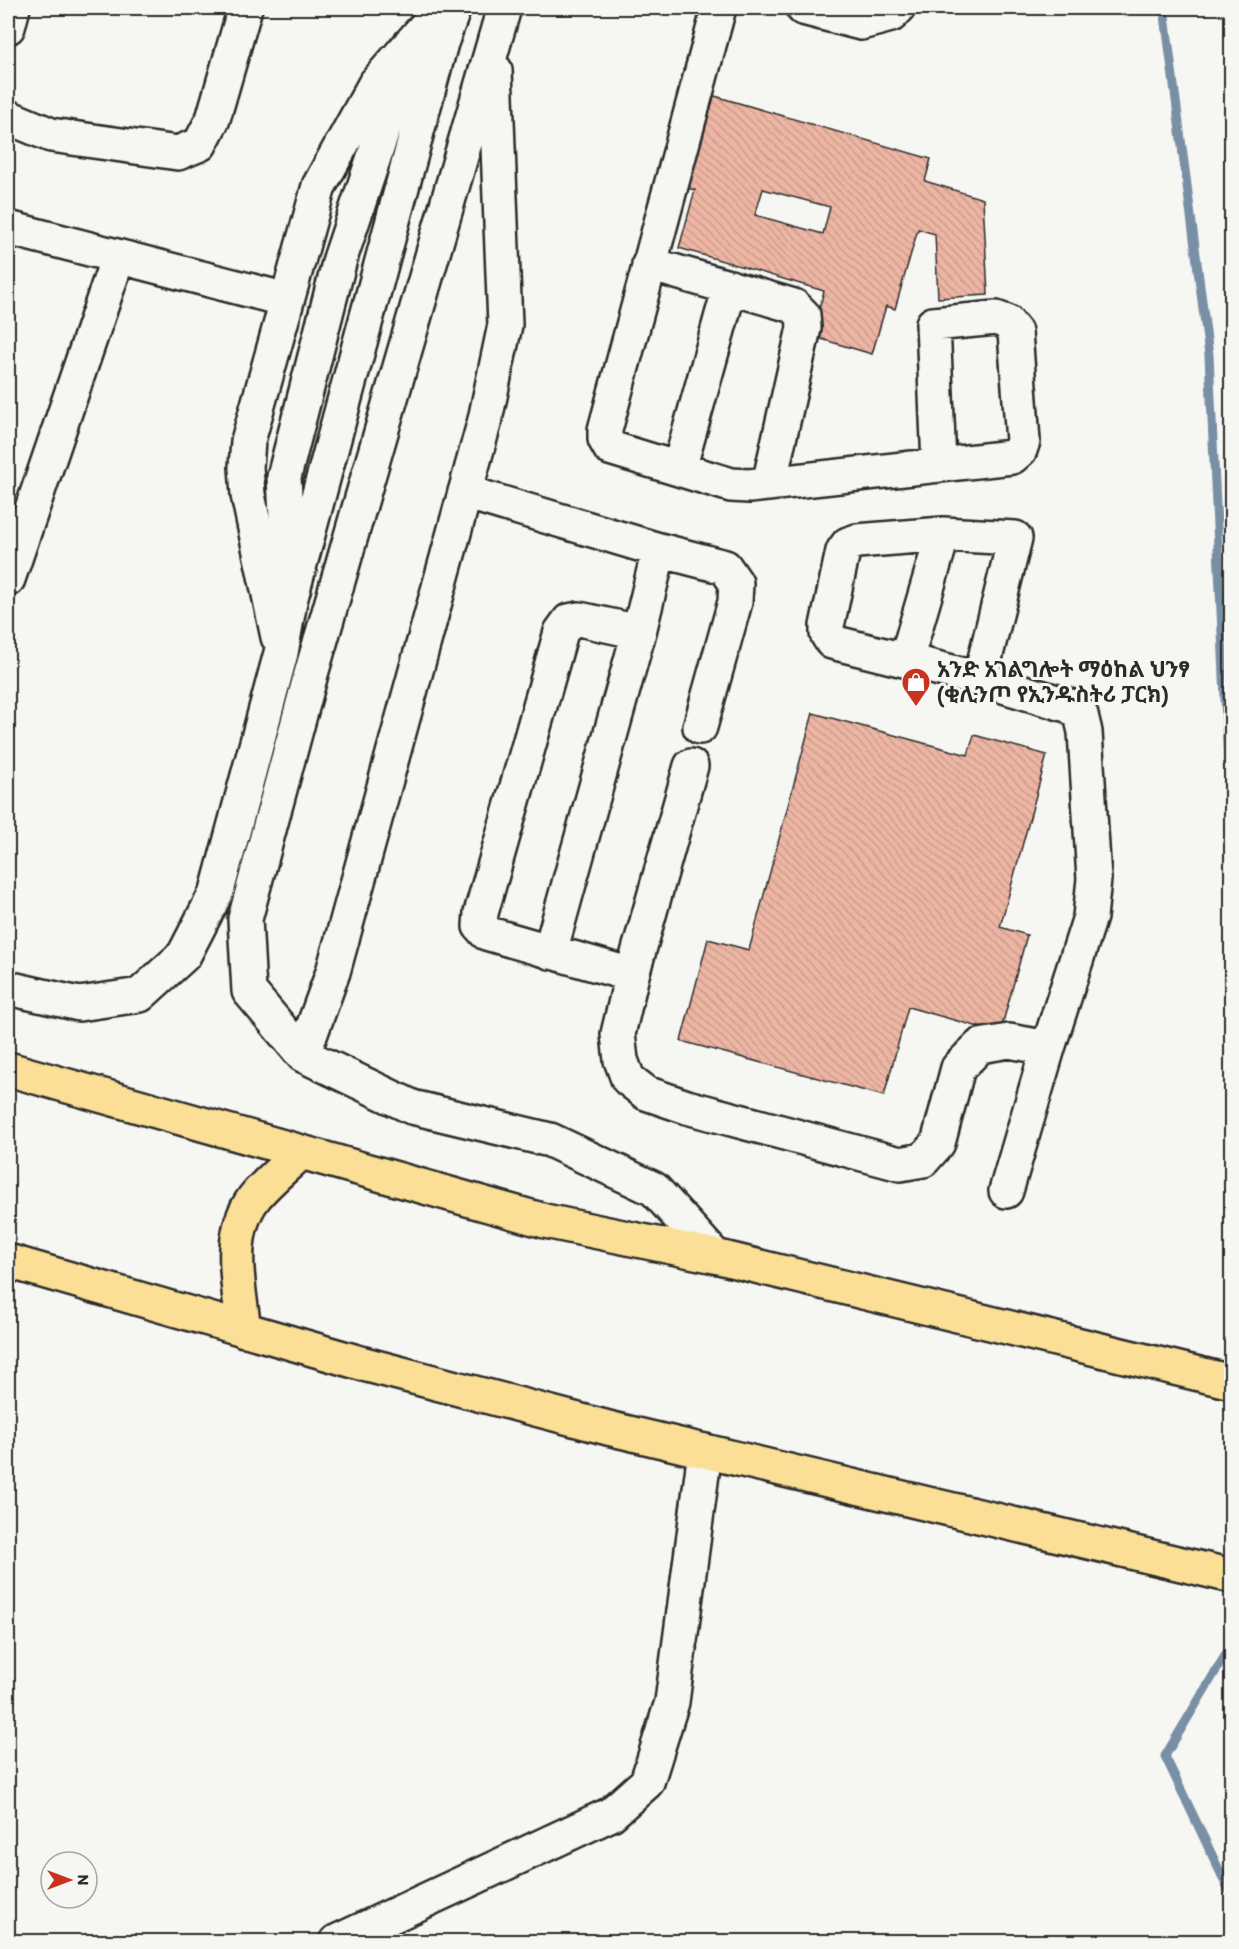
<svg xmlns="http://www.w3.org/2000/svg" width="1239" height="1949" viewBox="0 0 1239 1949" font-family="Itim,'Noto Sans Ethiopic',sans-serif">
	<defs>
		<pattern id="building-back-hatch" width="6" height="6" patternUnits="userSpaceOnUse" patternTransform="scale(1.5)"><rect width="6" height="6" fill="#edb5a3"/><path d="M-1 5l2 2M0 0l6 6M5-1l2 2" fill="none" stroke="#cb9c8c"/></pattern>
	</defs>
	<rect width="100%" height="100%" fill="#f6f6f2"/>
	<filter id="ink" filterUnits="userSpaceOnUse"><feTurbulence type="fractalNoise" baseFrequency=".0167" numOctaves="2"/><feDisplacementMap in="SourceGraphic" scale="12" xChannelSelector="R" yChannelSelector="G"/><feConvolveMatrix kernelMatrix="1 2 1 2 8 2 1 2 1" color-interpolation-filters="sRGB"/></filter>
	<g filter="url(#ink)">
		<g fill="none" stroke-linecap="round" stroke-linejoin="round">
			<path stroke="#798fa5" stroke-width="9" d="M1164,8L1209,355L1232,847
				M1229,1649L1165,1756L1232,1897"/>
		</g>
		<path fill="url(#building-back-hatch)" stroke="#2b2b2b" stroke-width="1.5" fill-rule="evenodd" d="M701,92L931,159L925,181L983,199L988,295L938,298L935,234L918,229L895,309L886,306L872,354L811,336L824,291L679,248L695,190L674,184ZM763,189L830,207L823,234L755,215Z
			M813,713L968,755L974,735L1047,755L1000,927L1027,935L1000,1033L908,1007L884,1096L681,1041L708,939L749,950Z"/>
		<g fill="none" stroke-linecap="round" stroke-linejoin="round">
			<g stroke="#2b2b2b" stroke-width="38">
				<path id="minor" d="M504,8L311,674L245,919L249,991L303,1055L412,1107L550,1140L654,1189L715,1256
					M719,8L605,430V439L610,448L731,485L749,486L1012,457L1020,450L1023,441L1015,332L1007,322L996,318L933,324L939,465
					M803,8L861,23L891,15L898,8
					M8,27L13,8
					M8,117L51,135L178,153L200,144L213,119L245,8
					M8,228L287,300
					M649,264L794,306L803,315L804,328L769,484
					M679,469L730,287
					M465,492L659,550L639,632L550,952
					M659,550L725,567L736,583L735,602L700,727
					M289,573L284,477L340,259L386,121L428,62
					M8,579L118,257
					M278,637L248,495L246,467L248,441L319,186L375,84L442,8
					M906,660L943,534
					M980,679L1015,538L943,534L857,541L848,544L843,551L827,626V634L832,642L980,679L1070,706L1081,715L1085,732L1094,879L1090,917L1048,1048L1006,1191
					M691,766L632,975L618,1034L621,1060L628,1079L646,1093L687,1107L900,1164L923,1160L938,1143L958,1068L980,1046L1009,1041L1048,1048
					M632,975L486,933L480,926L481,913L561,632L569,621L579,619L639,632
					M8,988L79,1004L140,995L184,955L217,891L281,653L290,601L441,43L454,8
					M303,1055L333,972L485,420L505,325L495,70
					M336,1942L611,1814L647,1782L672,1702L705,1451"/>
			</g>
			<g stroke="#2b2b2b" stroke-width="38">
				<path id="highway" d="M8,1069L545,1221L715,1256L1232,1382
					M8,1261L364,1364L612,1429L1232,1576
					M244,1330C239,1287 226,1235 254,1198C267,1181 286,1167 301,1152"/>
			</g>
			<use href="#minor" stroke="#f6f6f2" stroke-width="33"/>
			<use href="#highway" stroke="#fbdf96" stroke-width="33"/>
		</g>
	</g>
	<defs>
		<g id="shop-pin" transform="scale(1.5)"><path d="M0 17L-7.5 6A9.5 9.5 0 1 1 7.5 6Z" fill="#c8321e" stroke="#f6f6f2"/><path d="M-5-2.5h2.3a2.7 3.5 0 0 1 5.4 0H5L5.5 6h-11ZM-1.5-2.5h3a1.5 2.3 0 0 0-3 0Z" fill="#fff"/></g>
	</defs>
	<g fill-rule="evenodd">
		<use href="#shop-pin" x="916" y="682"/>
	</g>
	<g text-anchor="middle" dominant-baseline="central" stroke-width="6" stroke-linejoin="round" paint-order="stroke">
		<g font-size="22" font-weight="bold" fill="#2b2b2b" stroke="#f6f6f2" text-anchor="start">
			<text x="937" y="669">አንድ አገልግሎት ማዕከል ህንፃ<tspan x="937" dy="25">(ቂሊንጦ የኢንዱስትሪ ፓርክ)</tspan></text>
		</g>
	</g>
	<rect width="1239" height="1949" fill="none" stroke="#f6f6f2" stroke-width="30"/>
	<rect x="15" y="15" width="1209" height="1919" fill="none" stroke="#2b2b2b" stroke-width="2" filter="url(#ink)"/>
	<g transform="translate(69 1880) rotate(90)"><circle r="28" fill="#f6f6f2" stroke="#a5a5a2" stroke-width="1.5"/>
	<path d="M0-4.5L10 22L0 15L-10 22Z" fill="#c8321e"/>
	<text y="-9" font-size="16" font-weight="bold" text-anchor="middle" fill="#2b2b2b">N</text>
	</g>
</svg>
